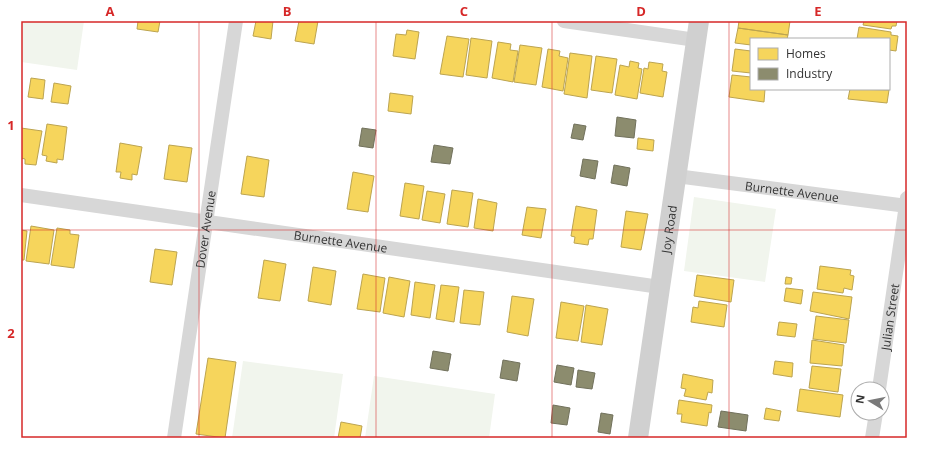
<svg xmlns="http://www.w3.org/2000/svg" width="928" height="459" viewBox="0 0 928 459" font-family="'Open Sans',sans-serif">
	<rect width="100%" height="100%" fill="#fff"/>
	<path fill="#f1f5ed" d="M21,21H84L77,70L21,62Z
		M694,197L776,209L765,282L684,271Z
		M243,361L343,374L334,438H232Z
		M374,376L495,394L489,438H365Z"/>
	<path fill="#f6d55c" stroke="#bca450" d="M138,21H160L158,32L137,29Z
		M256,21H273L271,39L253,36Z
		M299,21H318L314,44L295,41Z
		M739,21H790L788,35L738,28Z
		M864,21H897L896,26H892L891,29L863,25Z
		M859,27L891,32V35L898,36L896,51L889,50V39H857Z
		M738,28L788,35L787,39H751V45L735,43Z
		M407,30L419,32L415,59L393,56L396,34L406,35Z
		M447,36L469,39L463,77L440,74Z
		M471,38L492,41L487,78L466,75Z
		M498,42L511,44L510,50L518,51L513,82L492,78Z
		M520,45L542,48L536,85L514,82Z
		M548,49L560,51L559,56L568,58L563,91L542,87Z
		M735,49L751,51V73L732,71Z
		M570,53L592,56L587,98L564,94Z
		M596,56L617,59L612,93L591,90Z
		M630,61L639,63L638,68L642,69L637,99L615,95L620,65L629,67Z
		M649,62L663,64L662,71L667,72L663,97L640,93L644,68L648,69Z
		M732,75L751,77V89H765L764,102L729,97Z
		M31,78L45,80L43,99L28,97Z
		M54,83L71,86L68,104L51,102Z
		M850,89L889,90L887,103L848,99Z
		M390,93L413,96L411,114L388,111Z
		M47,124L67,127L63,160L57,159V163L46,161L47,156L42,155Z
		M21,128L42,131L36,165L25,164V159L21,158Z
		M638,138L654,140L653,151L637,149Z
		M120,143L142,147L137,175L132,174V180L120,178L121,172H116Z
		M169,145L192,148L187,182L164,179Z
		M247,156L269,160L264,197L241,194Z
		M353,172L374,176L368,212L347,209Z
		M405,183L424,186L419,219L400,216Z
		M452,190L473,193L468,227L447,224Z
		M427,191L445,194L440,223L422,220Z
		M478,199L497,203L493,231L474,228Z
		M576,206L597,210L593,239H589L588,245L574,243L575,237L571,236Z
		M527,207L546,209L541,238L522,235Z
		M626,211L648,214L641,250L621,247Z
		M31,226L54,230L49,264L26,261Z
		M57,228L70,230V234L79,235L74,268L51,265Z
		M21,230L27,231L24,260H21Z
		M155,249L177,252L172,285L150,282Z
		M264,260L286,264L280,301L258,298Z
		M820,266L851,270L850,275L854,276L852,290L844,288L843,293L817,289Z
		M313,267L336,271L331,305L308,301Z
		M363,274L385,278L380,312L357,309Z
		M697,275L734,280L731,302L694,296Z
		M389,277L410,281L404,317L383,313Z
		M786,277L792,278L791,284H785Z
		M415,282L435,285L430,318L411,315Z
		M441,285L459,287L454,322L436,319Z
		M786,288L803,290L801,304L784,301Z
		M464,290L484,292L480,325L460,323Z
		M813,292L852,297L849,319L810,311Z
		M512,296L534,299L528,336L507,332Z
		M699,301L727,305L724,327L691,322L693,307L698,308Z
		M561,302L584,306L578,341L556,338Z
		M586,305L608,309L602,345L581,342Z
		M816,316L849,320L846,343L813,339Z
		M779,322L797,324L795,337L777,335Z
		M812,340L844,345L842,366L810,363Z
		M208,358L236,362L225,438L196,434Z
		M775,361L793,363L792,377L773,374Z
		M812,366L841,369L838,392L809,388Z
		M683,374L713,380L712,393L708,392L706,400L684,396L686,389L681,388Z
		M800,389L843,395L840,417L797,411Z
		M679,400L712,405L711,413L709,412L707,426L681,422L682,414H677Z
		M766,408L781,411L779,421L764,419Z
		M341,422L362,426L360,438H338Z"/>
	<path fill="#8c8c6e" stroke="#71715c" d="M617,117L636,120L634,138L615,136Z
		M574,124L586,126L583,140L571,138Z
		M362,128L376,130L373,148L359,146Z
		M434,145L453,148L450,164L431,162Z
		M583,159L598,161L595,179L580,176Z
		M614,165L630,168L627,186L611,183Z
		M433,351L451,354L448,371L430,368Z
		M503,360L520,363L517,381L500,378Z
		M557,365L574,368L571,385L554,382Z
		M578,370L595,373L592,389L576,387Z
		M553,405L570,408L567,425L551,423Z
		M721,411L748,415L746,431L718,427Z
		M601,413L613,415L610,434L598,432Z"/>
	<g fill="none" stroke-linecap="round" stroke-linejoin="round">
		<g stroke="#d7d7d7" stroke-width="14">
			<path d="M564,21L696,40"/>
			<path id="s1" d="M676,176L907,206"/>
			<path id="s2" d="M21,195L660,287"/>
			<path id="s3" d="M879,389L907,198"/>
			<path id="s4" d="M174,438L236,21"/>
			<path d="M872,438L876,413"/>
		</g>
		<path stroke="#d0d0d0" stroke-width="20" id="s5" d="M638,438L699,21"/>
	</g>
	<path fill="none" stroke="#d62828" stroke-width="1" stroke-opacity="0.55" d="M199,21V438M376,21V438M552,21V438M729,21V438M21,230H907"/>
	<g text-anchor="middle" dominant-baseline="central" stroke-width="4" stroke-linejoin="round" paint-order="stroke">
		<g font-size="12" fill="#333" stroke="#fff">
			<text stroke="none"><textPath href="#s1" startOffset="117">Burnette Avenue</textPath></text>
			<text stroke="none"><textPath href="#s4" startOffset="211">Dover Avenue</textPath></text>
			<text stroke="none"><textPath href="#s5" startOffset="211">Joy Road</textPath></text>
			<text stroke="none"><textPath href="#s2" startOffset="323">Burnette Avenue</textPath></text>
			<text stroke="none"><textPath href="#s3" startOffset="73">Julian Street</textPath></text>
		</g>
	</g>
	<rect width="928" height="459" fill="none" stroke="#ffffff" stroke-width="44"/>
	<rect x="750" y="38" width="140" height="52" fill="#ffffff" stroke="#adadad"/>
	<rect x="758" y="48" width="20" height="12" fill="#f6d55c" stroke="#adadad"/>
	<text x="786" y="58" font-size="12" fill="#333333">Homes</text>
	<rect x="758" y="68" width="20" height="12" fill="#8c8c6e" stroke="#adadad"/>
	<text x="786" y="78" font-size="12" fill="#333333">Industry</text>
	<g transform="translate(870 401) rotate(280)"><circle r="19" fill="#ffffff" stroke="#adadad"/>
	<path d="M0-3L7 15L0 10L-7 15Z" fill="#7a7a7a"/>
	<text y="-6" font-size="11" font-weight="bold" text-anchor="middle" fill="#333333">N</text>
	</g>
	<rect x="22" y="22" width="884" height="415" fill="none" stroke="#d62828" stroke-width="1.5"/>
	<g font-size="13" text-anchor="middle" font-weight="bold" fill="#d62828">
		<text x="110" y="16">A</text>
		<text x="287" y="16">B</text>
		<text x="464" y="16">C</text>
		<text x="641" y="16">D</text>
		<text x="818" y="16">E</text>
		<text x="11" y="130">1</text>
		<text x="11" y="338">2</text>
	</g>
</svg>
